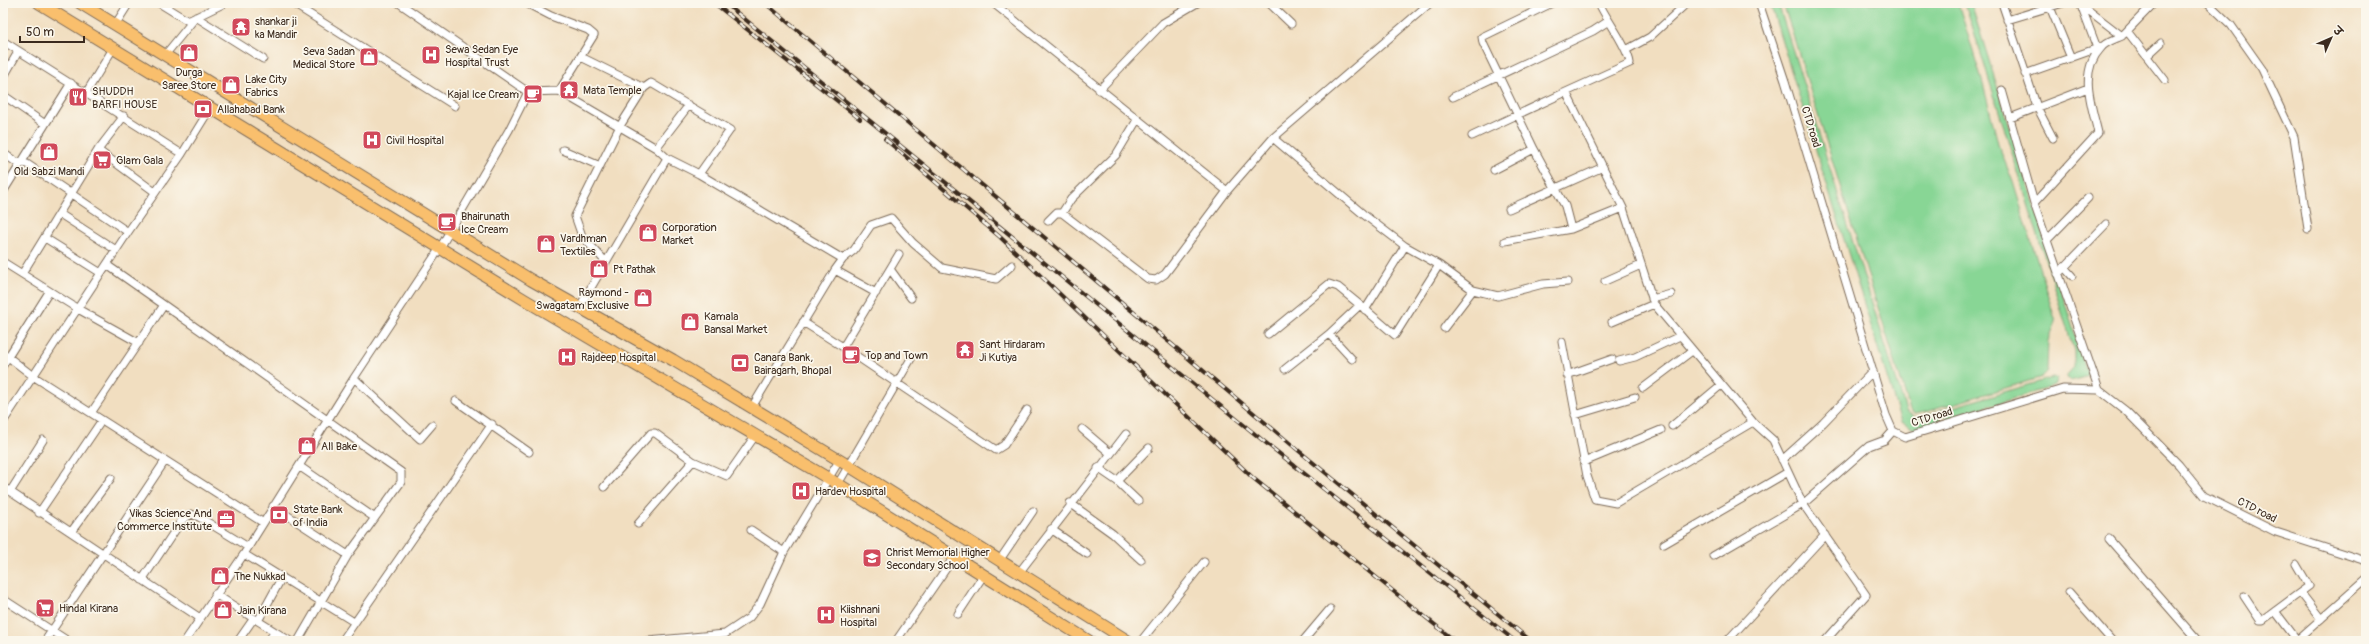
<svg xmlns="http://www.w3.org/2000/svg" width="2369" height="644" viewBox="0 0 2369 644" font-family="Pangolin,'Playpen Sans Deva',sans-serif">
	<rect width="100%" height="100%" fill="#fbf7ec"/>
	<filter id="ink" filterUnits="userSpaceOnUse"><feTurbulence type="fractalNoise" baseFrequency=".025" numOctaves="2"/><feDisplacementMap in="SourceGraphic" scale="8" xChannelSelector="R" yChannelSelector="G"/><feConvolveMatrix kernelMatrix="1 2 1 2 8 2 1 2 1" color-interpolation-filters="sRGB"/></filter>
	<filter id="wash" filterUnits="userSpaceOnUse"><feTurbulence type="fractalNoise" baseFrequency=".012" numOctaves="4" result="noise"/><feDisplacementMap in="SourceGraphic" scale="16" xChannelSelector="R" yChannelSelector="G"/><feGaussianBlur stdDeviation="0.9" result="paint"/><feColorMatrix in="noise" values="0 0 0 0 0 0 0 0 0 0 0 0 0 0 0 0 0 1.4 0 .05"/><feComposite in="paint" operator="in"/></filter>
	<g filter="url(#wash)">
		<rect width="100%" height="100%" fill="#f1dec0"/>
		<path fill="#88d695" stroke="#62805a" d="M1770,3H1778L1906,411L1916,418L2051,378L2057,379L2054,386L1947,419L1945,415L1937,422L1916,430L1901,422Z
			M1783,3H1958L1983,84L1999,147L2013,182L2056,322L2048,341L2047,372L2042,377L1926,412L1915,414L1910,410Z
			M1965,3H1971L2088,376L2071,381L2066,376L2074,367V351Z"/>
	</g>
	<g filter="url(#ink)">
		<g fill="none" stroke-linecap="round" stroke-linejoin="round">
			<g stroke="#7b6957" stroke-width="9">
				<path id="street" d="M159,3L188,21L225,3
					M292,3L455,106
					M399,3L528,92L559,91L656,148L667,158L699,174L843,259
					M526,3L551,16L588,30L594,35L559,91
					M993,3L1227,191
					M1269,3L1291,24
					M1552,3L1482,37L1483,43L1534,149L1565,206L1571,229
					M1599,3C1606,19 1628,47 1630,63L1566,92L1623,208L1654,304L1753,422L1773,440L1803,504L1866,595L1825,641
					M1759,3L1785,81L1886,415L1893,431L1905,437L2063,389L2099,390L2126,411L2179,465L2204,496L2276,532L2366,561
					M2002,3L2037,107L2053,138
					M2079,3L2122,36C2116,39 2105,42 2101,48C2078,72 2092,106 2098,133L2034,203L2099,390
					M2080,3L2097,48
					M2208,3L2231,25L2262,69L2294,137L2308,229
					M2050,7L2071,58
					M2007,20L2063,3
					M115,25L129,3
					M2127,31L2165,80
					M2124,34L2154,3
					M3,41L182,154
					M1626,50L1650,37L1687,3
					M165,55L196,17L263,59
					M2147,56L2161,43
					M581,57L644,88L620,126L575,216L582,236L605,261
					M2025,74L2101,47
					M3,78L18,52
					M644,88L651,83L730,130L699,174
					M1099,90L1163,23L1197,3
					M2002,90L2034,203
					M86,93L114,47
					M3,95L45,124
					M1453,97L1593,31L1607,22
					M2010,118L2088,88
					M1472,136L1566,92
					M1273,138L1363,214L1405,246L1439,265L1473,290L1498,296L1543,284L1568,282
					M656,148L689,105
					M98,150L155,192
					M563,150L600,166
					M3,153L16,162L27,164L128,232
					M1494,170L1534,149
					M3,192L71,83
					M1509,209L1603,167
					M1062,213L1071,199L1116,155L1137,120
					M60,214L116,250
					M1048,221L1056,213H1062L1148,279L1156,280L1165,274L1227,191L1273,138L1430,3
					M45,238L101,273
					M2047,240L2088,198
					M1505,241L1571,229L1623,208
					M3,262L78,309L139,343
					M2064,267L2072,276
					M890,269L911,298
					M835,270L876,293
					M22,274L98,150L124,116
					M2058,274L2106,224
					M1605,281L1641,265
					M1652,299L1671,294
					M164,305L401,472V482L348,555L298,641
					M579,308L667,158
					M1365,310L1405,246
					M803,322L843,347L996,450L1004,445L1027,410
					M1612,322L1654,304
					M1444,328L1473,290
					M1268,334L1329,284L1338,287L1360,305
					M1329,334L1352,359
					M1562,342L1587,476L1595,499L1616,503L1753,422
					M843,347L899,254
					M3,353L33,376L262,522
					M1619,361L1635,357L1680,336
					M3,365L49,292
					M1285,369L1329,334L1360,305L1395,335L1439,265
					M1567,375L1612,359
					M354,378L420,439L432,425
					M1643,388L1692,351
					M456,401L529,452
					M752,407L835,270L843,259L854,250L871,225L891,218L913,243L942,268L996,279L1012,265
					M91,413L164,305L107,265
					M1575,415L1635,397
					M3,422L128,232L182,154L211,107
					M1672,426L1721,385
					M1082,429L1110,453
					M1782,460L1823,423L1873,371
					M1584,462L1661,430
					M299,466L375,518
					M1098,468L1117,481L1138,501
					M1117,481L1149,448
					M838,484L912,357
					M3,487L200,618
					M604,487L651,433H655L693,461L727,476L755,436
					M10,492L43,440
					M1070,503L1113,534L1141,560
					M273,506L348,555
					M39,513L102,420
					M638,524L693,461
					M1051,529L1087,554
					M751,530L784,552
					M71,532L111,478
					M2109,539L2198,641
					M1664,544L1788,472
					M244,554L354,622
					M1713,556L1803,504L1869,446L1885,440L1893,431
					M999,561L1033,511
					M1018,574L1126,434
					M142,580L182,520L191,514L199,517L248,547
					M2069,592L2112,641
					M2301,593L2321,619
					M215,594L290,641
					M2244,596L2260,620H2263L2309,586L2296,564
					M3,599L68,641
					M2275,611L2297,640
					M958,614L983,576
					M258,621L282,577
					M45,641L165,461
					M185,641L244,554L354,378L440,248L509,130L528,92
					M238,641L254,618
					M268,641L275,632
					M342,641L492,424
					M648,641L725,634L749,618L760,604L784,552L839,461
					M896,641L954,557
					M1141,641L1204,562
					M1303,641L1330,609
					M1727,641L1825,535
					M2296,641L2366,579"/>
			</g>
			<g stroke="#7b6957" stroke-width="13">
				<path id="primary" d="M39,3L525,300L838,484L1089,641
					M80,3L531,280L673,360L849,466L1128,641"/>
			</g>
			<use href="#street" stroke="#fff" stroke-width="7"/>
			<use href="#primary" stroke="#f9bf6d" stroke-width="11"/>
			<g stroke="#3b2a1e" stroke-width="4">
				<path id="rail" d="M714,3L860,119
					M725,3L1266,443L1515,641
					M765,3L1299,451L1531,641
					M885,139L1000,237L1253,478L1455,641"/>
			</g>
			<use href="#rail" stroke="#fbf7ec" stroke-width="2.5" stroke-dasharray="8" stroke-linecap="butt"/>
		</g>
	</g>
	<defs>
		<g id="temple-square" transform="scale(1)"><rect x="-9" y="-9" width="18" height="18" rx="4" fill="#d1495b" stroke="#fbf7ec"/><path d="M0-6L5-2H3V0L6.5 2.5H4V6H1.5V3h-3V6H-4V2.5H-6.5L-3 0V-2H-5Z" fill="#fff"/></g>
		<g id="shop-square" transform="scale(1)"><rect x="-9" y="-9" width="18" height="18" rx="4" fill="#d1495b" stroke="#fbf7ec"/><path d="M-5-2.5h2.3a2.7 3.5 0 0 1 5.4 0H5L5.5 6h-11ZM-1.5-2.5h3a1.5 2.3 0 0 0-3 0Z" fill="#fff"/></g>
		<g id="hospital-square" transform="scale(1)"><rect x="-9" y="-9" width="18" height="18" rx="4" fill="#d1495b" stroke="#fbf7ec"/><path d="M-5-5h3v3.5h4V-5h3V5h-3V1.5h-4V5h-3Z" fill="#fff"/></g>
		<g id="cafe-square" transform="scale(1)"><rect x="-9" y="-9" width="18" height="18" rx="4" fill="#d1495b" stroke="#fbf7ec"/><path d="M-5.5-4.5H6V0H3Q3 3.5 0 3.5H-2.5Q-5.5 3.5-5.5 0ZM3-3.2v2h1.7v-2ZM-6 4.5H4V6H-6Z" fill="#fff"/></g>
		<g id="restaurant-square" transform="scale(1)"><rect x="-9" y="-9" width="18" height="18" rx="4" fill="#d1495b" stroke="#fbf7ec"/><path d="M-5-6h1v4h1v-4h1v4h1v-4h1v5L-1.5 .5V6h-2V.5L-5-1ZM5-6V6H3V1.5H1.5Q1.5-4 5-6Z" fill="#fff"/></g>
		<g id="bank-square" transform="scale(1)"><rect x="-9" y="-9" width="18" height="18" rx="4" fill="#d1495b" stroke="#fbf7ec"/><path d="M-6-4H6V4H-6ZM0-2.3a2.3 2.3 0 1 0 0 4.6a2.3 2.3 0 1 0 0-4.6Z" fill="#fff"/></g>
		<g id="supermarket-square" transform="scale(1)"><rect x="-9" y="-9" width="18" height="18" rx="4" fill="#d1495b" stroke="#fbf7ec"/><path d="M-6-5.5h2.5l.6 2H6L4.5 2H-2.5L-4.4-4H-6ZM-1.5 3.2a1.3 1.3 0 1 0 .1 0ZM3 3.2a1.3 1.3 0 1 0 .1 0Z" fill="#fff"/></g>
		<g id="office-square" transform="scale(1)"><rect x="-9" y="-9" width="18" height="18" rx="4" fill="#d1495b" stroke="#fbf7ec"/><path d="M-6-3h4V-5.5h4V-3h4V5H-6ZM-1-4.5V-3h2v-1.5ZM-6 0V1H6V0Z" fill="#fff"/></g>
		<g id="school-square" transform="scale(1)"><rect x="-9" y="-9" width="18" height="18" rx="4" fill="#d1495b" stroke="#fbf7ec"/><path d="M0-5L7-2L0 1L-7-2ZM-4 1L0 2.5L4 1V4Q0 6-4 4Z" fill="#fff"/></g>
	</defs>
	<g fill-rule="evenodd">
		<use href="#temple-square" x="241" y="27"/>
		<use href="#shop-square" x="189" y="53"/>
		<use href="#hospital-square" x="431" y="55"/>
		<use href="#shop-square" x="369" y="57"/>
		<use href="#shop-square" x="231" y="85"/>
		<use href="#temple-square" x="569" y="90"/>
		<use href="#cafe-square" x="533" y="94"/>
		<use href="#restaurant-square" x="78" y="97"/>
		<use href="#bank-square" x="203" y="109"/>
		<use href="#hospital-square" x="372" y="140"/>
		<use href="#shop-square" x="49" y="152"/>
		<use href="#supermarket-square" x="102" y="160"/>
		<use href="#cafe-square" x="447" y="222"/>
		<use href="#shop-square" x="648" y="233"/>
		<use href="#shop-square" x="546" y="244"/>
		<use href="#shop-square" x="599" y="269"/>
		<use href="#shop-square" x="643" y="298"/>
		<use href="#shop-square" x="690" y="322"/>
		<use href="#temple-square" x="965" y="350"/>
		<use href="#cafe-square" x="851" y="355"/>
		<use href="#hospital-square" x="567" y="357"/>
		<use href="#bank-square" x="740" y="363"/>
		<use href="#shop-square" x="307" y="446"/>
		<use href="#hospital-square" x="801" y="491"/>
		<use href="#bank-square" x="279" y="515"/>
		<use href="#office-square" x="226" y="519"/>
		<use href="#school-square" x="872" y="558"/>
		<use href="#shop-square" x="220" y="576"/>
		<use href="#supermarket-square" x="45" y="608"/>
		<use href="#shop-square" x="223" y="610"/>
		<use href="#hospital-square" x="826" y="615"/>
	</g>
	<g text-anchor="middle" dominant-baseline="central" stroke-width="3.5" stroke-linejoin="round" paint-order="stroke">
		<g font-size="11" fill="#3b2a1e" stroke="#fbf7ec" text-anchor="start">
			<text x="255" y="21">shankar ji<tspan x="255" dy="13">ka Mandir</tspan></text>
			<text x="445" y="49">Sewa Sedan Eye<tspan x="445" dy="13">Hospital Trust</tspan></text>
			<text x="355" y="51" text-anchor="end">Seva Sadan<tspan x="355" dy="13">Medical Store</tspan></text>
			<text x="189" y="72" text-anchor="middle">Durga<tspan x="189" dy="13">Saree Store</tspan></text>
			<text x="245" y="79">Lake City<tspan x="245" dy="13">Fabrics</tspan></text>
			<text x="583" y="90">Mata Temple</text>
			<text x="92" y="91">SHUDDH<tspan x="92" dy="13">BARFI HOUSE</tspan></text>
			<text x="519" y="94" text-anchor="end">Kajal Ice Cream</text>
			<text x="217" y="109">Allahabad Bank</text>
			<text x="386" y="140">Civil Hospital</text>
			<text x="116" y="160">Glam Gala</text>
			<text x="49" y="171" text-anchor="middle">Old Sabzi Mandi</text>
			<text x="461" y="216">Bhairunath<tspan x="461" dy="13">Ice Cream</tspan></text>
			<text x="662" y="227">Corporation<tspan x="662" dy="13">Market</tspan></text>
			<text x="560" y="238">Vardhman<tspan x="560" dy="13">Textiles</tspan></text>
			<text x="613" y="269">Pt Pathak</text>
			<text x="629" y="292" text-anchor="end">Raymond -<tspan x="629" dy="13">Swagatam Exclusive</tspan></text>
			<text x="704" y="316">Kamala<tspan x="704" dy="13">Bansal Market</tspan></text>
			<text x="979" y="344">Sant Hirdaram<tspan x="979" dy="13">Ji Kutiya</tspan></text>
			<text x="865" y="355">Top and Town</text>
			<text x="581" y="357">Rajdeep Hospital</text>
			<text x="754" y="357">Canara Bank,<tspan x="754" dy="13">Bairagarh, Bhopal</tspan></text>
			<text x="321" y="446">All Bake</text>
			<text x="815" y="491">Hardev Hospital</text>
			<text x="293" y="509">State Bank<tspan x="293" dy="13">of India</tspan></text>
			<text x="212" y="513" text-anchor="end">Vikas Science And<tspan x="212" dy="13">Commerce Institute</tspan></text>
			<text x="886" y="552">Christ Memorial Higher<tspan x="886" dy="13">Secondary School</tspan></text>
			<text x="234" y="576">The Nukkad</text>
			<text x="59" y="608">Hindal Kirana</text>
			<text x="840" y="609">Kiishnani<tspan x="840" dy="13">Hospital</tspan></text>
			<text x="237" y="610">Jain Kirana</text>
		</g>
		<g font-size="11" fill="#3b2a1e" stroke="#fbf7ec">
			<text transform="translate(1811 127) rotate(73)">CTD road</text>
			<text transform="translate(1932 417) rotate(-17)">CTD road</text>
			<text transform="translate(2257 510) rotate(27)">CTD road</text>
		</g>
	</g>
	<rect width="2369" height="644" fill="none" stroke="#fbf7ec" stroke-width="16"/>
	<g transform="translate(2331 38) rotate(45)" stroke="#fbf7ec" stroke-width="3" paint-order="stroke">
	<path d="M0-3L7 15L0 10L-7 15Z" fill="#3b2a1e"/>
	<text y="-6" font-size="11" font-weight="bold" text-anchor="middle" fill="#3b2a1e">उ</text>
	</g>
	<path d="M20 36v6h64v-6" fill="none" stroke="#3b2a1e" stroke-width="2"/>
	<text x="26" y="36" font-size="12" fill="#3b2a1e" stroke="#fbf7ec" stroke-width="3" paint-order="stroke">50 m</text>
</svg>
